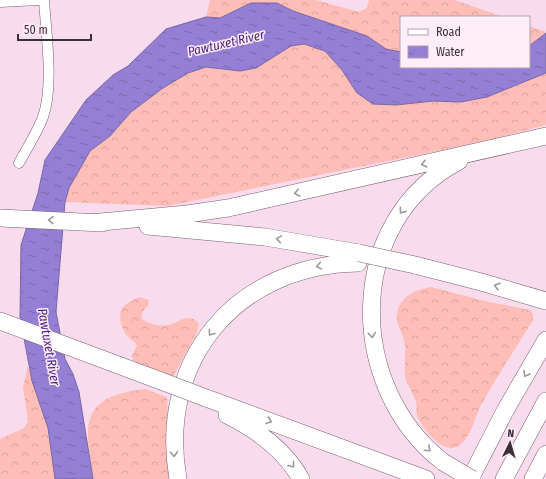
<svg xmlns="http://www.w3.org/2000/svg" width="546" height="479" viewBox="0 0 546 479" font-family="'Fira Sans Condensed',sans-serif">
	<defs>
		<pattern id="forest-crowns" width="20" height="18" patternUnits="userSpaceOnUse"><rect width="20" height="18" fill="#febdb6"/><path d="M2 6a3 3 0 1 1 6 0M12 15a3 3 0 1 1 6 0" fill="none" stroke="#dba39d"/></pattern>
		<pattern id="water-ripples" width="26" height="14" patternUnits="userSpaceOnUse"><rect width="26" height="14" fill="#947fd4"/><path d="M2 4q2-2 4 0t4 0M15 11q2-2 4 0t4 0" fill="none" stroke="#7a68ad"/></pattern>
	</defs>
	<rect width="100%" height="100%" fill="#f9dbee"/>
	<path fill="url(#forest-crowns)" d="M210,0H316L359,12L367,8L369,0H455L503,17H401V52L386,49L366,36L293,11L277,3H251L220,18L206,17Z
		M529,26L546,32L529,46Z
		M304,44L325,51L342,70L433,101L461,102L487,97L546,73V125L482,142L167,206L65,202L69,188L90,151L110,136L131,112L163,88L188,73L206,67L240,71L256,68L291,46Z
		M431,287L489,302L530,310L533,314V320C516,348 497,376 481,405C475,417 471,437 460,445C444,457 423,429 417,416C416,412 417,406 416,402C413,392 406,384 405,374C404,365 406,355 405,346C404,333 393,322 398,309C404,294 416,290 431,287Z
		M139,297L149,300L148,306C143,310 141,312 142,319C148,323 159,327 167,325C178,324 188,311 199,323L197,332L173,377L133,361L132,355L137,346C135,341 132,340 128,337C121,329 116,312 125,305C129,302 135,299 139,297Z
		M28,366L48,428L55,479H0V439L24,428L28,421L23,387Z
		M145,389L167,397C169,425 167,452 170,479H93C85,424 78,397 145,389Z"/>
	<path fill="url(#water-ripples)" stroke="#7967a5" d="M251,3H277L293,11L367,36L386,49L401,52V67H446L463,69L468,67H529V46L546,33V73L487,97L461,102L433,101L396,105L373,104L357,93L342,70L325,51L304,44L291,46L256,68L240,71L206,67L188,73L163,88L131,112L110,136L90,151L69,188L65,202L56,312L65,359L73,374L79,392L93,479H55L48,428L32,381L20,317L21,245L38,193L45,160L86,100L113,75L128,66L166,29L206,17L220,18Z"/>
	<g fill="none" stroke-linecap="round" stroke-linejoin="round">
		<g stroke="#795f70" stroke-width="11">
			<path id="minor" d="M0,2L38,0
				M19,163C27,148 37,133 43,117C54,86 46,33 44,0"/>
		</g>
		<g stroke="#795f70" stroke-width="18">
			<path id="motorway" d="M0,218L102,223
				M90,223L187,214L228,208L546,136
				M148,226L265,237L359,253
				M415,265L481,282L546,301
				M0,321L161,381
				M206,398L426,479
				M227,415C257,430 285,450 301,479
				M443,462C346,387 344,221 459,161
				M178,479C157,359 237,265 358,263
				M470,479L506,409L546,340
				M504,479L546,401
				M533,479L546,454"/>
		</g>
		<use href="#minor" stroke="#fff" stroke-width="10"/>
		<use href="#motorway" stroke="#fff" stroke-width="17"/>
		<g stroke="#795f70" stroke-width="18" stroke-linecap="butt">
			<path id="motorway-bridge" d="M359,253L415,265
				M161,381L206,398
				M443,462L472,479"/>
		</g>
		<use href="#motorway-bridge" stroke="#fff" stroke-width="17"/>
	</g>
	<defs><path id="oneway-chevron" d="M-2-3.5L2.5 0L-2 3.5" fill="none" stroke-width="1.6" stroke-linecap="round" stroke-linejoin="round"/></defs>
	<g stroke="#9d989b">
		<use href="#oneway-chevron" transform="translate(424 164) rotate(167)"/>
		<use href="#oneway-chevron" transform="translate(297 193) rotate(167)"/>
		<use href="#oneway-chevron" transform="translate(402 211) rotate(125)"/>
		<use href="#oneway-chevron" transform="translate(51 220) rotate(-177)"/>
		<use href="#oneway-chevron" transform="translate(279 239) rotate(-171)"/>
		<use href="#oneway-chevron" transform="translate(319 266) rotate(170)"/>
		<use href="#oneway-chevron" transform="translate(497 286) rotate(-164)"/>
		<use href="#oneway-chevron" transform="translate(211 333) rotate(127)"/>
		<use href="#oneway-chevron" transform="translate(372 335) rotate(84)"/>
		<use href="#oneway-chevron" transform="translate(526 374) rotate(120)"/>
		<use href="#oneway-chevron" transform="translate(269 421) rotate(20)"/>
		<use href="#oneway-chevron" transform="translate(428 449) rotate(43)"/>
		<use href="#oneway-chevron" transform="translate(174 454) rotate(86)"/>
		<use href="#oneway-chevron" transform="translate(292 465) rotate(52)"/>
	</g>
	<g text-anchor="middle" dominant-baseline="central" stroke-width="3" stroke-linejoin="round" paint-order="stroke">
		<g font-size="13" font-style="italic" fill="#431d81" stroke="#ffedf8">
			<text transform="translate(226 43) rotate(-13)">Pawtuxet River</text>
			<text transform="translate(49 347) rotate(80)">Pawtuxet River</text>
		</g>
	</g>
	<rect x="400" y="16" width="130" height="52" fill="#ffedf8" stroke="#b1a1ab"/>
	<rect x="408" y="29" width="20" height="6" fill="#ffffff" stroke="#b1a1ab"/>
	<text x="436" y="36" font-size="12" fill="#3b3037">Road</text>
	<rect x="408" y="46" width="20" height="12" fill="url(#water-ripples)" stroke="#b1a1ab"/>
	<text x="436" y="56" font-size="12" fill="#3b3037">Water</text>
	<g transform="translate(510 443) rotate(5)" stroke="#ffedf8" stroke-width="3" paint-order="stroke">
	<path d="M0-3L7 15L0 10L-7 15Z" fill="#3b3037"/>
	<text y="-6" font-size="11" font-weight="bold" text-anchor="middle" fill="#3b3037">N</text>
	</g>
	<path d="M18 34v6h73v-6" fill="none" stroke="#3b3037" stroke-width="2"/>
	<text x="24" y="34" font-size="12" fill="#3b3037" stroke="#ffedf8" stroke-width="3" paint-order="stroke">50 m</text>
</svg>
